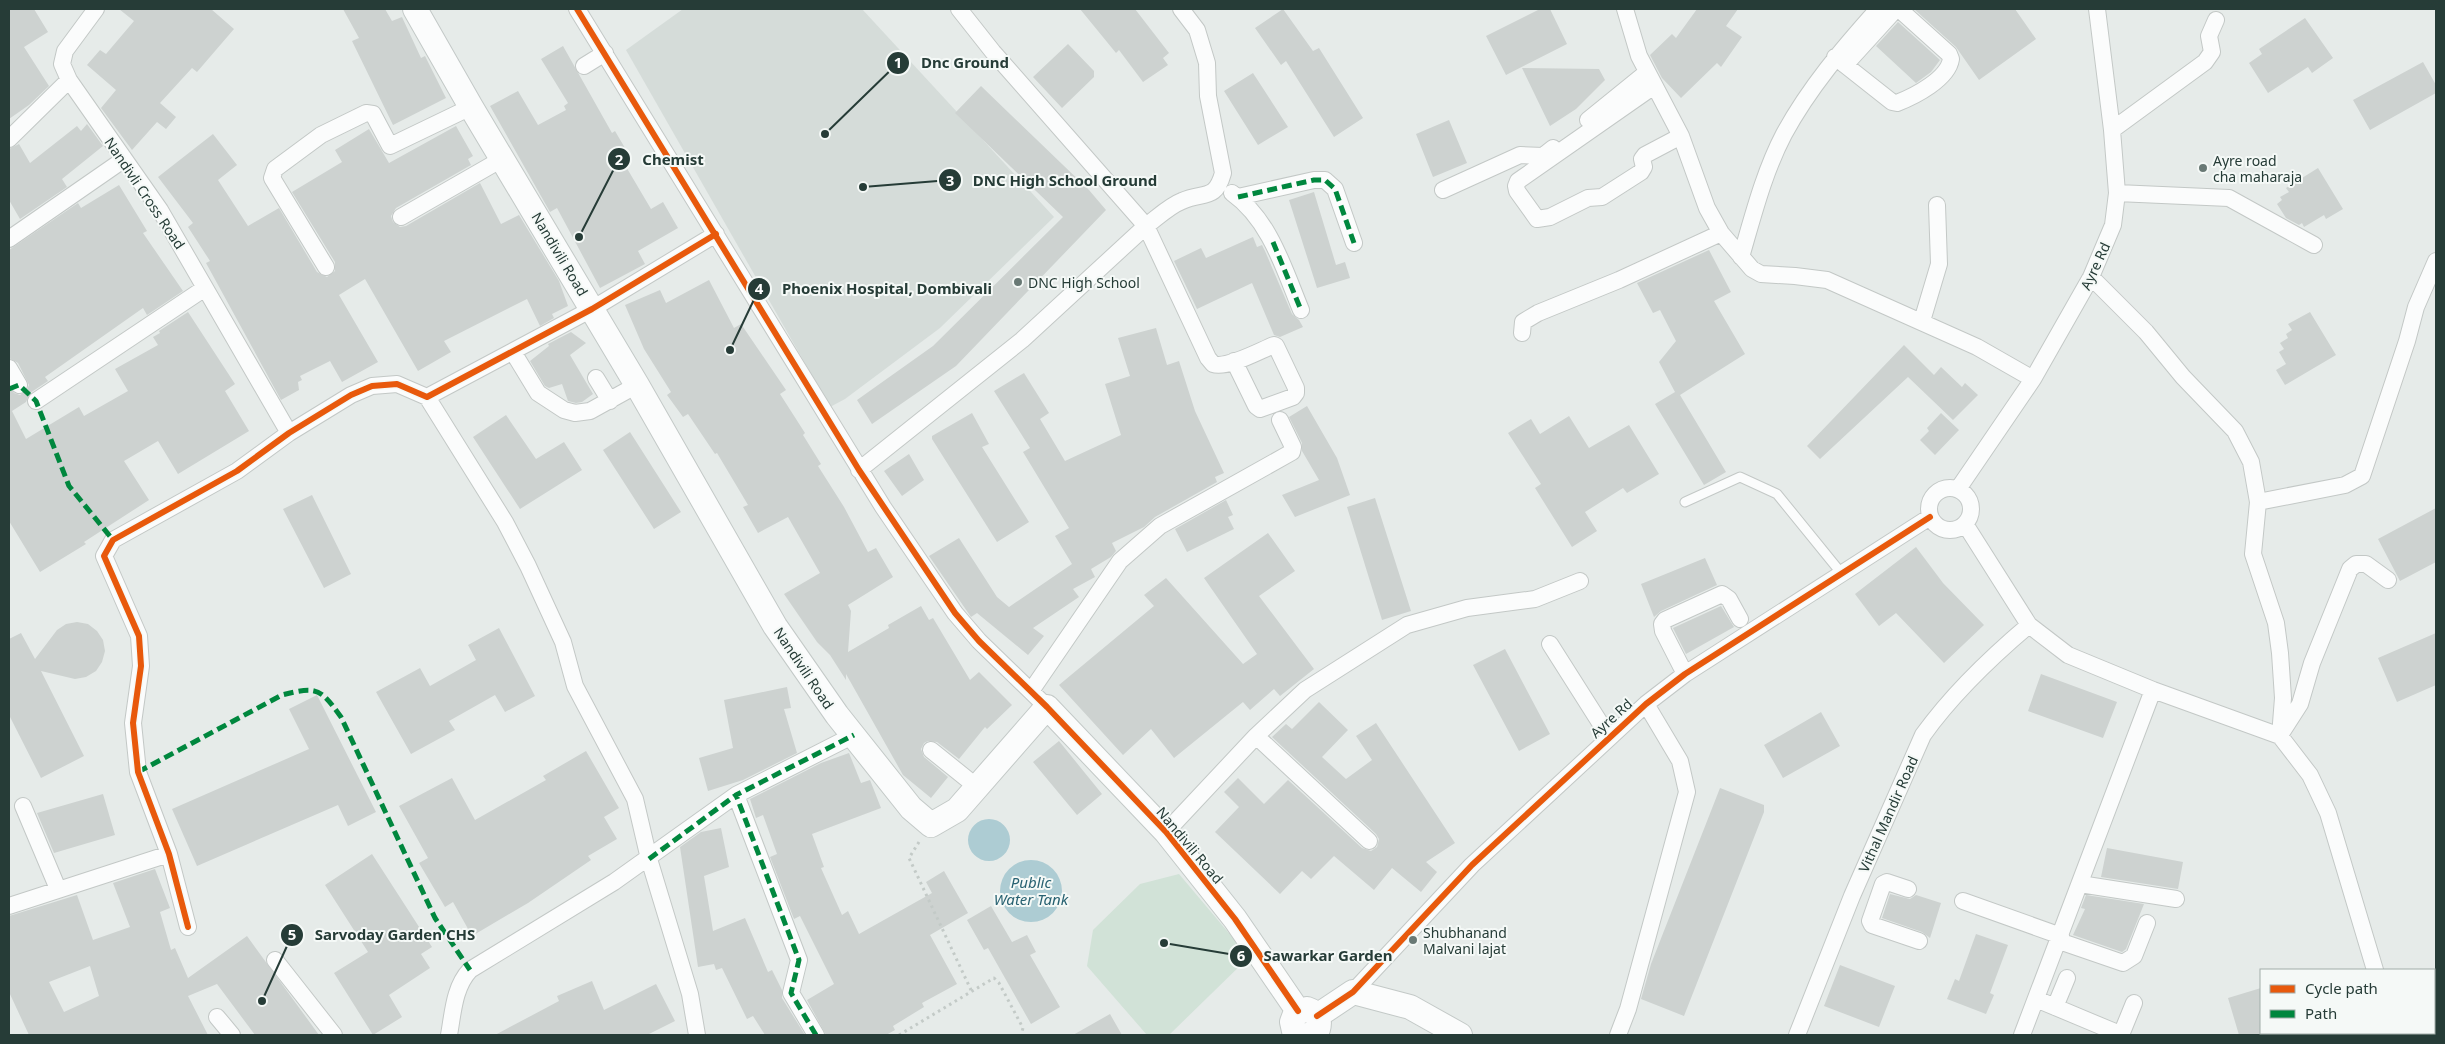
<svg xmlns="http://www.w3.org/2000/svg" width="2445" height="1044" viewBox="0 0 2445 1044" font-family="'Noto Sans',sans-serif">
	<rect width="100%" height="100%" fill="#e6ebe9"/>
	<path fill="#d5dcd9" d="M683,9H862L1054,217L940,328L845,399L830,407L626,50Z"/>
	<path fill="#d1e2d7" d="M1179,874L1249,957L1169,1035H1147L1087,966L1093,930L1140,884Z"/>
	<path fill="#adccd3" d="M968 840a21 21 0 1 1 42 0a21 21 0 1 1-42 0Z
		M1000 891a31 31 0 1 1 62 0a31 31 0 1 1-62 0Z"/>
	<path fill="#cdd2d0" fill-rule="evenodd" d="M9,9H34L48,32L24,47L49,86L29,105L9,119Z
		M119,9H211L234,29L197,72L192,68L160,103L176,117L166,129L157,122L132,150L101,108L116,90L87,65L100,50L106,54L134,21Z
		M343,9H385L392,21L402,17L421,58L425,56L446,98L393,125L352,41L359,38Z
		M1080,9H1135L1169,53L1163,58L1168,65L1143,82L1119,50L1116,53Z
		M1283,9L1313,51L1319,48L1363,118L1334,137L1286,61L1281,65L1255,28Z
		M1540,9H1550L1567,44L1506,75L1486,36Z
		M1697,9H1738L1726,26L1742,37L1721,67L1717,63L1681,98L1662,78L1650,55L1672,34L1676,38Z
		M1914,9H2015L2036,39L1979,80L1956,47Z
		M2305,18L2333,58L2312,73L2308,67L2268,93L2249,63L2262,54L2259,49Z
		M1898,22L1940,60L1931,72L1916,83L1876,46Z
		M1068,44L1094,71V77L1062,108L1033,77Z
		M563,46L612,133L615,131L632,160L625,165L651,209L663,202L678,228L638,251L645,264L600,288L557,208L550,212L490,106L518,91L538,125L566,110L564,106L568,103L541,59Z
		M2423,62L2436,85V93L2370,130L2353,100Z
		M1522,68L1599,69L1605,80L1576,109L1550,126Z
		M1253,73L1288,127L1258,145L1224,91Z
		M981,86L1089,190L1106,210L956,366L872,424L857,400L933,346L1063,217L955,113Z
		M1449,120L1467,163L1433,177L1416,134Z
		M87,124L103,146L62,179L67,187L20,219L9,200V149L19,144L30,163L77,126L81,131Z
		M456,126L473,156L468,159L471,165L396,208L391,216L393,222L400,227L406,226L480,183L501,224L519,215L559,281L568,306L552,314L554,318L540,326L527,299L444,341L451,352L418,371L365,279L339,295L378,362L342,382L330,361L300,376L302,380L298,382L299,390L281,400L206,263L210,261L188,227L193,223L158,177L213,134L237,165L218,180L248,226L279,208L317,272L327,277L335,271V262L292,192L342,162L335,150L369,129L389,163Z
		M2318,168L2343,209L2326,219L2324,215L2304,227L2302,223L2299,225L2286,218L2277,204L2282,200L2280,197L2289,192L2286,188Z
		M119,185L147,231L143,233L183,291L147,315L143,308L45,377L48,381L30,393L26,402L12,411L26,439L79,407L84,416L128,391L115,369L158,345L153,337L160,333L159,331L188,312L235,384L225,391L249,431L178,474L158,441L124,461L149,500L84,542L86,544L40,572L9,521V387L14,393L20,395L27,390L29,385L18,363L9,358V250L78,203L81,208Z
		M1314,192L1336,265L1345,262L1350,278L1317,288L1289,200Z
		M1253,237L1257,247L1262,245L1265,251L1292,314L1299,320L1303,327L1280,337L1274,335L1252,283L1197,309L1174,261L1201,248L1206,258Z
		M1709,250L1731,292L1714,301L1745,354L1680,395L1726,472L1704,485L1655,404L1675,392L1659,362L1676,341L1660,310L1653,313L1637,283Z
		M709,280L734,328L741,324L786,390L780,394L805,433L803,435L821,464L818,466L844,507L868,552L876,548L893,577L848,605L851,611L848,652L889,628L888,625L921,606L929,620L933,618L970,680L979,672L1012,705L987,729L985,727L959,759L937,742L928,741L924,743L921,749L924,757L948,777L931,798L903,775L846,674V680L830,655L817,642L784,594L820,573L788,517L758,533L743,507L748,505L717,453L715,454L688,414L683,417L667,395L671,392L644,349L625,305L660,290L666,303Z
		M2310,312L2336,355L2285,385L2276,370L2286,364L2279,352L2284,349L2280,343L2288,338L2286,334L2292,330L2288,324Z
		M1156,328L1167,365L1179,361L1195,411L1224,473L1215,477L1217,482L1155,517L1144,527L1112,543L1116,551L1111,557L1091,569L1095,577L1073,589L1079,597L1033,628L1044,636L1028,655L977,613L971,617L929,556L959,538L997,597L1009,607L1072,564L1055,536L1069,528L1023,452L1030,448L994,391L1024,373L1049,413L1040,419L1065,461L1121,435L1105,384L1130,376L1118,338Z
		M571,332L586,343L570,355L593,394L582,402L576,403L568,401L562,384L549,388L545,386L530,361L549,346L548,344Z
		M1904,345L1934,375L1941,367L1962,387L1965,383L1978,395L1953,420L1908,377L1820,459L1807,446Z
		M1307,406L1337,458L1350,495L1295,517L1282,495L1319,480L1302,451V443L1289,417Z
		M972,413L989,444L982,447L1029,522L997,542L932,439V436Z
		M1941,413L1959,430L1935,455L1920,440L1929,431L1927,428Z
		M506,415L536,459L564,442L582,470L520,509L473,437Z
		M1569,416L1589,448L1629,425L1659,474L1627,493L1623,488L1585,512L1597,531L1572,547L1535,488L1541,484L1508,433L1531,419L1540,434Z
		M630,432L681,512L654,529L603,450Z
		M909,454L924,480L902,496L884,471Z
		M312,495L351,574L324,588L283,509Z
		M1375,498L1411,611L1382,620L1347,507Z
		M1226,500L1233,515L1228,517L1234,529L1187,552L1175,529Z
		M2436,508V562L2400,581L2378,539Z
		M1268,533L1295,571L1259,596L1314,669L1280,696L1274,689L1250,710L1243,702L1174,758L1151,729L1123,755L1059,685L1154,606L1144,595L1166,578L1243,664L1257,654L1204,578Z
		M1916,547L1943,583L1984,625L1944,663L1896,613L1879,626L1855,594Z
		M1705,558L1717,585L1661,611L1654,617L1641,584Z
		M1721,606L1734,627L1686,654L1673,628Z
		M77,622L88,624L97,631L103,640L105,651L102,662L96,671L86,677L75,679L41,671L84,756L41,778L9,715V639L21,633L35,659L57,630L66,624Z
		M499,628L535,696L505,712L495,695L449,721L455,730L411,754L376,692L420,668L430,686L476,660L468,645Z
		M2436,633V685L2397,702L2378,658Z
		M1505,649L1550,734L1519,751L1473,665Z
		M2041,674L2117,702L2103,738L2028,711Z
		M787,687L791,708L784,709L797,753L743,780L708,791L699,758L733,748L724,700Z
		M317,695L376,812L348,826L338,805L197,866L172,809L309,749L289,709Z
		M1319,702L1348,730L1322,757L1346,779L1372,760L1356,736L1376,723L1455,843L1426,862L1437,872L1421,892L1392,868L1374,890L1334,856L1311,879L1302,871L1280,894L1215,832L1239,807L1224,792L1238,778L1264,804L1288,780L1362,848L1371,851L1377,847L1379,839L1376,834L1272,737L1286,724L1292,729Z
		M1821,712L1840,746L1783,778L1764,745Z
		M1059,741L1102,794L1077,815L1033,762Z
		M586,751L619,808L604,817L617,839L588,856L591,860L528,903L472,936L453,902L445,907L419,863L428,858L399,806L452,778L475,820L546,780L543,776Z
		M849,753L861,783L870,780L881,808L812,834L824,867L821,868L842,915L848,911L859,934L932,893L926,882L944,871L968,913L930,935L957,984L922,1003L924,1007L893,1026L895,1030L886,1035H826L807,1000L834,984L800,916L794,919L770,857L777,854L763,815L756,818L750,799L821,763Z
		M1720,788L1764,805V812L1684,1016L1641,999L1651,964Z
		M103,794L115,835L54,853L37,813Z
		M721,828L729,867L704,876L713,931L745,918L768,972L772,970L782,990V998L805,1035H765L753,1016L747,1019L722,968L716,970L714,964L698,967L680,847L701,832Z
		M2107,848L2183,862L2178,889L2101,877Z
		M372,854L432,947L421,954L430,968L389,995L402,1017L373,1035L334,973L368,952L325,885Z
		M155,869L170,908L160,912L171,950L175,948L188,978L247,936L319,1035H255L217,984L188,996L208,1035H29L9,992V916L77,895L93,940L130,927L113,883ZM90,966L99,996L64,1012L49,982Z
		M1890,894L1910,899L1916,895L1941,903L1930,938L1922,932L1882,918Z
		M2086,895L2144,904L2126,949L2122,952L2073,935L2085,909L2081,908Z
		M991,906L1012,942L1027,935L1036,952L1030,955L1060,1007L1031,1024L988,948L984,950L967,920Z
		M1976,934L2008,945L1990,993L1994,995L1986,1014L1947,999L1955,979L1959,981Z
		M1840,965L1895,986L1879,1027L1824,1006Z
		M592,981L604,1010L656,984L675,1021L647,1035H495L559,1001L557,996Z
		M2261,988V1035H2239L2228,998Z
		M1110,1014L1122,1035H1073Z"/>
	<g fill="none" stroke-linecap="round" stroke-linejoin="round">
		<g stroke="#c3c8c6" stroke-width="11">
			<path id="lane" d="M1685,502L1740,477L1777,494L1842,574"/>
		</g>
		<g stroke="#c3c8c6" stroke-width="18">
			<path id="street" d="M96,9L65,51L62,64L69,80L160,210L289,433
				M577,9L883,507L955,613L979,641L1047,707
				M1181,9L1197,30L1207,63L1208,96L1223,173C1215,202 1203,191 1182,201C1169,206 1157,218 1146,226L1208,358L1213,364C1227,369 1259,351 1274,345L1276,346L1296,388V393L1293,397L1260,409L1256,406L1234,361
				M1625,9L1639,56L1681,136L1707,208L1721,233L1752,269L1761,274L1795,276L1827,280L1977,347L2033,379
				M1835,57L1892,102L1897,103C1915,96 1948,79 1951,59L1949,54L1899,9L1895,10L1845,65
				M584,66L605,53
				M1654,86L1518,181L1516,186L1517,191L1537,219L1550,217L1588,198L1602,197L1641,172L1644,167L1642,159L1645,155L1681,136
				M1588,120L1646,73
				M2112,130L2205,62L2212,52L2209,36L2216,20
				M9,139L69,80
				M1443,190L1520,155L1543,156L1553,148
				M1232,193C1270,220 1284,269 1301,310
				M2117,193L2229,198L2314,245
				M1238,197L1314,180H1325L1335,189L1354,243
				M401,217L502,159
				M9,239L123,160
				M1741,257C1753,216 1764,172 1784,134C1809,88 1843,48 1878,9
				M326,267L272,178L275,169L321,135L366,113L373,114L390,146L471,107
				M2091,277L2146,332L2183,377L2235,431L2251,462L2258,502L2253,554L2276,623L2280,653L2283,698L2280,736
				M1922,321L1939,264L1937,205
				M1522,333L1523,322L1538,313L1619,280L1721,233
				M513,352L538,393L564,410L575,413L590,411L637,385
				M9,368L19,385
				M596,378L610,401
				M427,397L505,522L528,566L563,642L575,686L635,799L649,859L690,994L697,1035
				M36,401L205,288
				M859,470L1022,340L1146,226L993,52L959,9
				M1929 509a21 21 0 1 1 42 0a21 21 0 1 1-42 0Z
				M1958,489L2033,379L2091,277L2113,225L2117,193L2112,130L2097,9
				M2258,502L2345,485L2362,476L2407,341L2416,307L2436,261
				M1965,524L2029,625L2068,655L2153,690L2280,736L2310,775L2328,813L2375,970
				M1550,644L1609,737
				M1685,674L1663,631L1662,624L1665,620L1722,594L1729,599L1740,619
				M1031,691L1120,561L1160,526L1292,452L1293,447L1280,420
				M2282,732L2300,704L2312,663L2350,569L2356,564H2366L2388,580
				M1256,736L1369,841
				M931,750L977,787
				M23,806L58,889
				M1166,832L1256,736L1305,690L1407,625L1467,608L1535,599L1580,581
				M2080,884L2176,899
				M1908,889L1887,882L1883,884L1870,921L1872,925L1919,941
				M1963,901L2061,936
				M9,906L169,854
				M188,927L169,854L138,772L133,723L141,666L139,636L104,556L113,540L237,471L289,433L351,395L372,386L397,384L427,397L592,309L716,234
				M2059,941L2123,963L2134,956L2147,923
				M275,960L334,1035
				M1353,992L1472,865L1646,704L1685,674L1930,517
				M2036,999L2115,1032L2123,1030L2134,1003
				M2055,1007L2067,978
				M217,1017L232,1035
				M2393,1033V1035
				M449,1035C453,1013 454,987 470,970L614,882L736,795
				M816,1035L791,993L799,960L736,795L854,735
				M1618,1035L1628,1009L1687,792L1680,761L1646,704
				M1797,1035L1852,896L1923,735C1953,693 1990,658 2029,625
				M2022,1035L2153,690"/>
		</g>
		<g stroke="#c3c9c7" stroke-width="26">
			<path id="secondary" d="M415,9L471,107L637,385L775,626L837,715L911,808L931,825L957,810L1047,707L1166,832L1235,919L1298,1011
				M1317,1016L1353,992L1410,1007L1460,1035
				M1301,1035L1294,1031L1292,1022L1295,1014L1307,1009C1316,1012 1321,1019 1318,1029L1310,1035"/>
		</g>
		<path stroke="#c3cac7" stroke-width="3" stroke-dasharray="2.5 4" stroke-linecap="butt" d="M919,842L909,858L971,990
			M899,1035L994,978L999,983L1023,1028L1021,1035"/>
		<use href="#lane" stroke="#fbfcfc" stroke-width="9"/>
		<use href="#street" stroke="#fbfcfc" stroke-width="16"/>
		<use href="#secondary" stroke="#fbfcfc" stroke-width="24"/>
		<path stroke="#00873e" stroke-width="5" stroke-dasharray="10 5" stroke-linecap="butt" d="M1238,197L1314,180H1325L1335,189L1354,243
			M1273,242L1301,310
			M9,389L19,385L36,401L69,486L113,540
			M138,772L282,695C317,686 320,688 341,717L435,918L470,970
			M649,859L736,795
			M816,1035L791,993L799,960L736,795L854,735"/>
		<g stroke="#f5f9f7" stroke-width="9">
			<path id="cycleway" d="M577,9L859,470L955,613L979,641L1047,707L1166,832L1235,919L1298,1011
				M188,927L169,854L138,772L133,723L141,666L139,636L104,556L113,540L237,471L289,433L351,395L372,386L397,384L427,397L592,309L716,234
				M1317,1016L1353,992L1472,865L1646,704L1685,674L1930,517"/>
		</g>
		<use href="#cycleway" stroke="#e8590c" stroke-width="6"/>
	</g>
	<g fill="#697975" stroke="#f5f9f7" stroke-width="2">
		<circle cx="2203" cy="168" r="5"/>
		<circle cx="1018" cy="282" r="5"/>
		<circle cx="1413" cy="940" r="5"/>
	</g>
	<g text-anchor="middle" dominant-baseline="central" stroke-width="4" stroke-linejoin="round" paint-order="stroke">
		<g font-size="14" fill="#263c37" stroke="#f5f9f7" text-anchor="start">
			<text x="2213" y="160">Ayre road<tspan x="2213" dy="16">cha maharaja</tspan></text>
			<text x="1028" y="282">DNC High School</text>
			<text x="1423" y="932">Shubhanand<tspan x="1423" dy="16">Malvani lajat</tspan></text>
		</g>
		<g font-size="14" fill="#263c37" stroke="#f5f9f7">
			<text transform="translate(145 193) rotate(56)">Nandivli Cross Road</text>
			<text transform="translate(560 254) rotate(59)">Nandivili Road</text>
			<text transform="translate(2095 266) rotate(-65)">Ayre Rd</text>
			<text transform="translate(804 668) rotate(56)">Nandivili Road</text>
			<text transform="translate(1611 718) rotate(-42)">Ayre Rd</text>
			<text transform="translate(1888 814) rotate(-66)">Vithal Mandir Road</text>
			<text transform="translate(1190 845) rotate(50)">Nandivili Road</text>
		</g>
		<g font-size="15" font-style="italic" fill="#276171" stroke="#f5f9f7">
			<text x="1031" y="882">Public<tspan x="1031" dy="17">Water Tank</tspan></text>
		</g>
	</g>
	<path fill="none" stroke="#263c37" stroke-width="2" d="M825 134L898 63M579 237L619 159M863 187L950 180M730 350L759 289M262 1001L292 935M1164 943L1241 956"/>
	<g fill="#263c37" stroke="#f5f9f7" stroke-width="2">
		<circle cx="825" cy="134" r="5"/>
		<circle cx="579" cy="237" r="5"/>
		<circle cx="863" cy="187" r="5"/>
		<circle cx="730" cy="350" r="5"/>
		<circle cx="262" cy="1001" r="5"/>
		<circle cx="1164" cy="943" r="5"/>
		<circle cx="898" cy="63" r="12"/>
		<circle cx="619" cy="159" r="12"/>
		<circle cx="950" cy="180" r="12"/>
		<circle cx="759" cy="289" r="12"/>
		<circle cx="292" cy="935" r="12"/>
		<circle cx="1241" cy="956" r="12"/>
	</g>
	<g font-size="15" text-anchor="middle" font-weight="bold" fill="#fff">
		<text x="898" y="68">1</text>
		<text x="619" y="165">2</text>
		<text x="950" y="186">3</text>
		<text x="759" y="294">4</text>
		<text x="292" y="940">5</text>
		<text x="1241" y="961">6</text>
	</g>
	<g font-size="15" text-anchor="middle" font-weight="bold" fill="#263c37" stroke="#f5f9f7" stroke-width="4" stroke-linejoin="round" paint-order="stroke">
		<text x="965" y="68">Dnc Ground</text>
		<text x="673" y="165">Chemist</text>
		<text x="1065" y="186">DNC High School Ground</text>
		<text x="887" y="294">Phoenix Hospital, Dombivali</text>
		<text x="395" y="940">Sarvoday Garden CHS</text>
		<text x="1328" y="961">Sawarkar Garden</text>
	</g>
	<rect width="2445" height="1044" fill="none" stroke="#263c37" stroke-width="20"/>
	<rect x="2260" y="969" width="175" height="65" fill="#f5f9f7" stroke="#a2adaa"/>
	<rect x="2270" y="985" width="25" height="8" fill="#e8590c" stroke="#a2adaa"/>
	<text x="2305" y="994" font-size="15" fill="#263c37">Cycle path</text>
	<rect x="2270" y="1010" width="25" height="8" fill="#00873e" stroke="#a2adaa"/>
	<text x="2305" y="1019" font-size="15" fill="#263c37">Path</text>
</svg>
